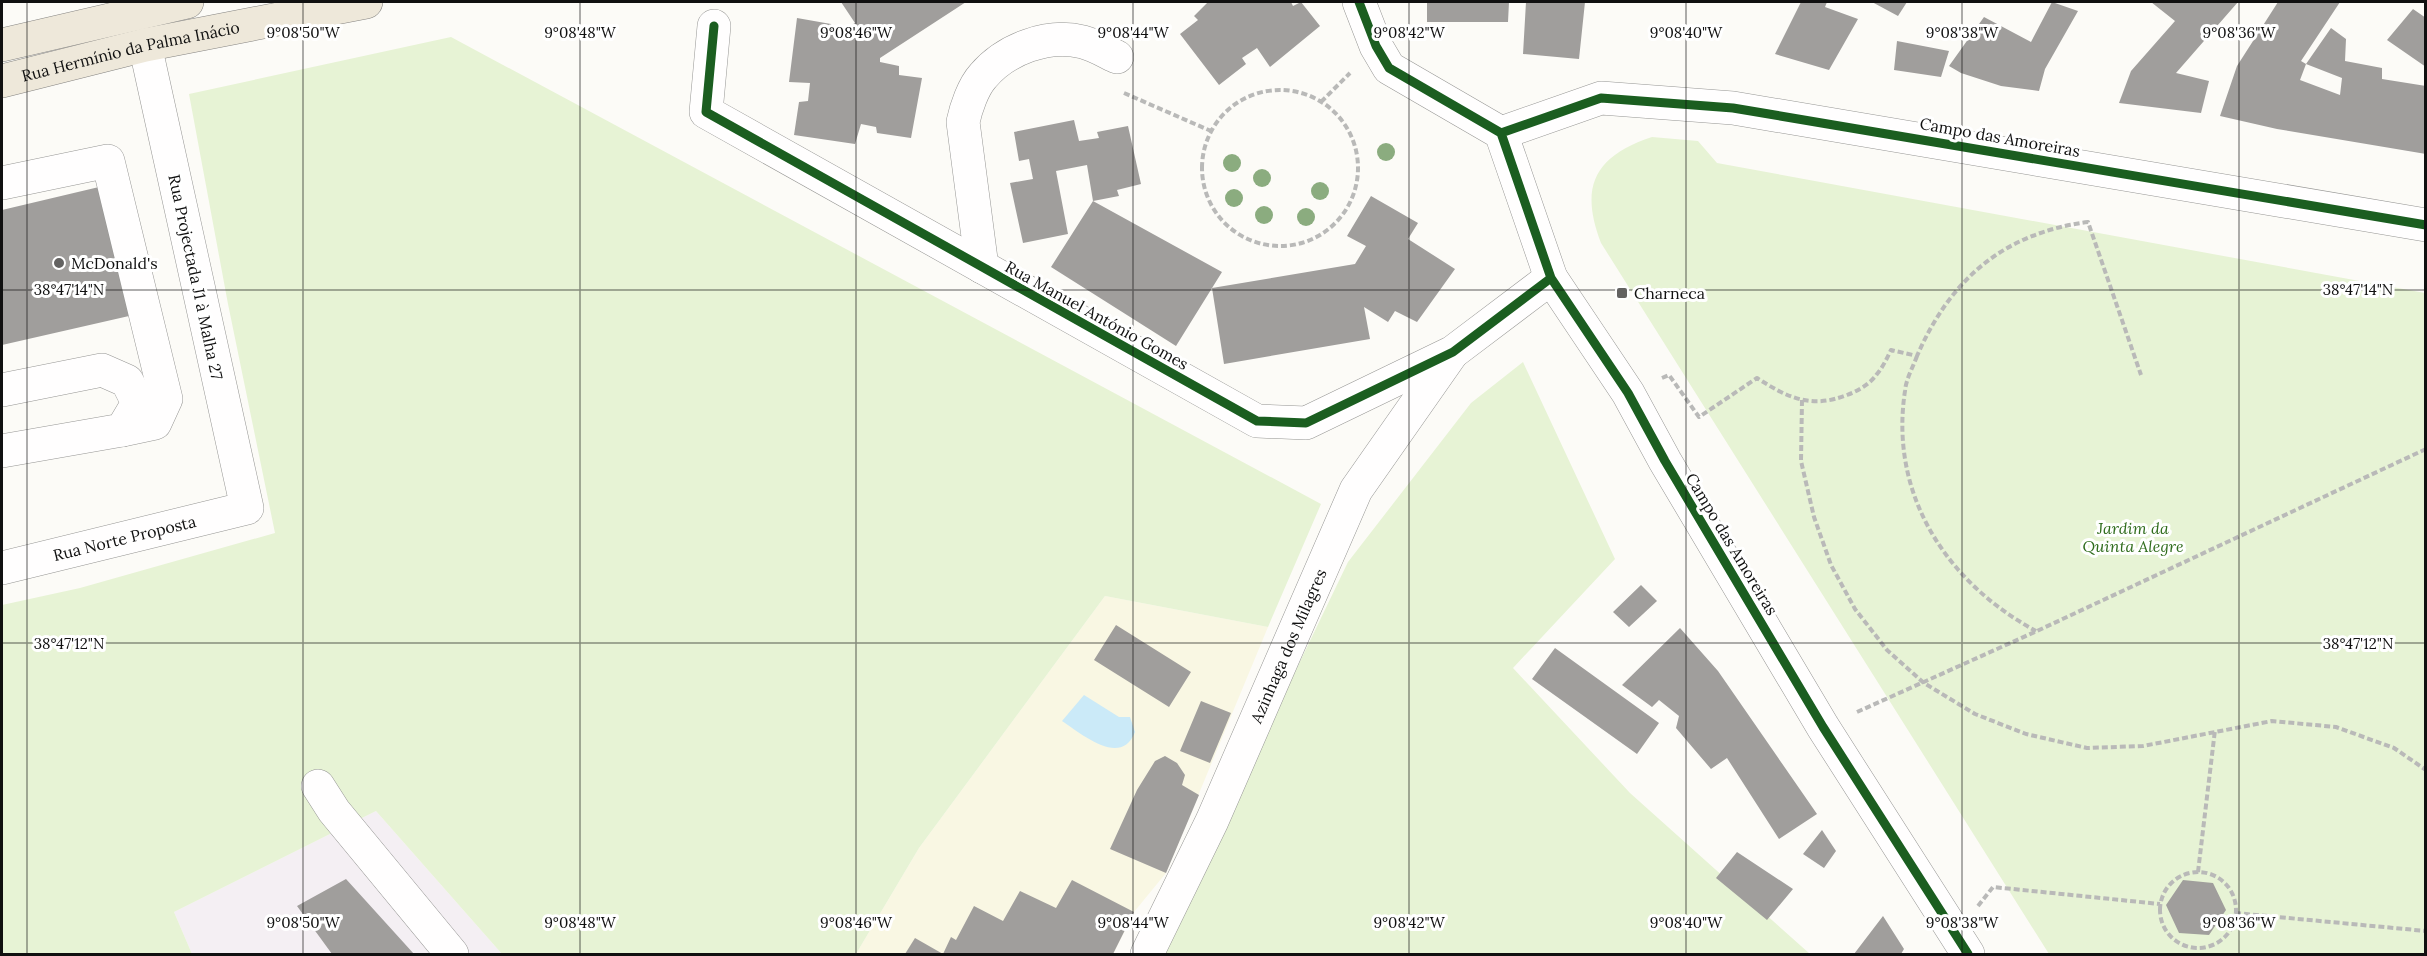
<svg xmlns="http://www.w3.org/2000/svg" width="2427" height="956" viewBox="0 0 2427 956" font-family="Lora,serif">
	<rect width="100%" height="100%" fill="#fcfbf7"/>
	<path fill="#f4eff3" d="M376,811L502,954H192L174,912Z"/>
	<path fill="#f9f7e3" d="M1105,596L1268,627L1166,873L1134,912L1113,954H856L919,848Z"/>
	<path fill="#e7f3d5" d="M451,37L1321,504L1268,627L1105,596L919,848L856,954H502L376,811L174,912L192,954H2V605L80,588L275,533L228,304L189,94Z
		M1652,137L1698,141L1717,163L2425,293V954H2049L1601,243C1579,186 1595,156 1652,137Z
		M1523,362L1615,559L1513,668L1630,793L1810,954H1159L1348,562L1471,403Z"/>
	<path fill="#cbeaf8" d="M1084,695L1119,717H1130L1135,732C1121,768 1082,734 1062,721Z"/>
	<path fill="#a09e9c" d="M841,2H966L880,58V62L899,66V75L922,78L911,138L877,133L876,127L861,124L855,144L794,135L799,102L808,101L810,83L789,82L797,18L831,24L837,34L855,23Z
		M1208,2H1291L1293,6L1301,2L1320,26L1270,67L1257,48L1242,58L1246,64L1219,85L1180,34L1198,20L1194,16Z
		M1427,2H1509L1508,22H1427Z
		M1526,2H1585L1579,59L1523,54Z
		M1801,2H1827L1825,7L1858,19L1829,70L1775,54Z
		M1872,2H1907L1898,16Z
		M2052,2L2078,11L2045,69L2039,91L2001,86L1961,73L1949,66L1984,17L2031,42Z
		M2151,2H2238L2176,73L2209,81L2201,113L2119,103L2131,71L2175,21Z
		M2278,2H2340L2301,61L2306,64L2300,80L2340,95L2342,78L2306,64L2331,28L2346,39L2345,61L2382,68V79L2426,86V154L2277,129L2220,116L2237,66Z
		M2413,9L2426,18V67L2387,40Z
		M1897,41L1949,51L1941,77L1894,70Z
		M1074,120L1079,141L1099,138L1097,132L1128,126L1141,184L1117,190L1119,196L1093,201L1222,272L1176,346L1051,267L1093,201L1087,165L1056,171L1068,234L1023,243L1010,183L1033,179L1029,159L1019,161L1014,132Z
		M99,187L129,316L2,345V210Z
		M1371,196L1418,223L1408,239L1455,269L1417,322L1395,311L1388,322L1364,307L1370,339L1224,364L1212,288L1355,264L1366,246L1347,236Z
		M1641,585L1657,601L1629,627L1613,612Z
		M1116,625L1191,672L1169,707L1094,660Z
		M1680,628L1718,671L1817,814L1779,839L1727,758L1711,769L1676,728L1679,716L1659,700L1652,707L1622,685Z
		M1555,648L1659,723L1637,754L1532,679Z
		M1201,701L1231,713L1210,763L1180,751Z
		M1165,756L1177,763L1185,775L1182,785L1199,795L1166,873L1110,849L1137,790L1155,761Z
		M1822,830L1836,851L1824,868L1803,854Z
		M1737,852L1793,889L1767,920L1716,878Z
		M346,879L414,954H332L297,906Z
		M1072,880L1134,912L1113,954H905L915,938L943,954L951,937L956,940L974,906L1003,921L1020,891L1056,908Z
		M2183,880L2213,883L2226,910L2209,935L2179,933L2166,905Z
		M1883,916L1904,949L1901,954H1854Z"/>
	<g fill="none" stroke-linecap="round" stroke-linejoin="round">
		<g stroke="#969694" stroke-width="34">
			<g id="minor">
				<path d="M1359,2L1376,46L1389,68L1501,133L1551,278L1628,393L1665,461L1823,727L1968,954"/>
				<path d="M714,26L706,112L1257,421L1306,423L1453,352L1551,278"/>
				<path d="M1501,133L1601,98L1733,108L2426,225"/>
				<path d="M2,183L108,161L166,399L155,423L122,430"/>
				<path d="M982,267L963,122C966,108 973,87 983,76C1006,49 1048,33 1083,42C1095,45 1106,52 1117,57"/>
				<path d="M2,390L102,370L127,381L138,403L122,430L2,451"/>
				<path id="s1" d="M2,568L247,508L145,45"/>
				<path d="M318,786L334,811L452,954"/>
				<path id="s2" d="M1147,954L1212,821L1356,490L1452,353"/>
			</g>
		</g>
		<g stroke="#848381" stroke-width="34">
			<g id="major">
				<path d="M2,45L187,2"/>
				<path id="s3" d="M2,81L145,45L366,2"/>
			</g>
		</g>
		<path stroke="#b9b9b8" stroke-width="4" stroke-dasharray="6 3" stroke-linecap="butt" d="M1202 168a78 78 0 1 1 156 0a78 78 0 1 1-156 0Z
			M1124,93L1211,131
			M1321,102L1350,73
			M1917,356C1913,367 1906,379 1905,391C1889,495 1947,583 2036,631
			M1662,378L1669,375L1699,417L1757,378C1788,398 1811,409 1847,395C1858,391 1870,384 1877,374C1883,367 1887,358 1891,350L1917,356C1950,280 2003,233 2088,222L2141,375
			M1802,400L1801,461L1814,517L1831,565L1855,609L1887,650L1924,683L1975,714L2026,734L2087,748L2143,746L2272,721L2336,727L2394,748L2426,770
			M1857,712L2037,631L2426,449
			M2198,872L2215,730
			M2160 910a38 38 0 1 1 76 0a38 38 0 1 1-76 0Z
			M1978,906L1993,887L2160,904
			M2235,913L2426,931"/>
		<use href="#minor" stroke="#fffefe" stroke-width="33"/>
		<use href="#major" stroke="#eee8da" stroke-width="33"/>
		<g stroke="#fff" stroke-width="13">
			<path id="cycleway" d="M1359,2L1376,46L1389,68L1501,133L1551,278L1628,393L1665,461L1823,727L1968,954
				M714,26L706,112L1257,421L1306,423L1453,352L1551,278
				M1501,133L1601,98L1733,108L2426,225"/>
		</g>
		<use href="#cycleway" stroke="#1b5e20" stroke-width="9"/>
	</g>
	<g fill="#8bac7f">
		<circle cx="1386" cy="152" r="9"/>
		<circle cx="1232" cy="163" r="9"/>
		<circle cx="1262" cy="178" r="9"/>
		<circle cx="1320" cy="191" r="9"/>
		<circle cx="1234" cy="198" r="9"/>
		<circle cx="1264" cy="215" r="9"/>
		<circle cx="1306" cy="217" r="9"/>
	</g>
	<path fill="none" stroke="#101010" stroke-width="1.5" stroke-opacity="0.45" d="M27,2V954M303,2V954M580,2V954M856,2V954M1133,2V954M1409,2V954M1686,2V954M1962,2V954M2239,2V954M2,290H2426M2,643H2426"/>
	<g fill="#636261" stroke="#fff" stroke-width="2">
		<circle cx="59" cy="263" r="6"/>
		<rect x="1616" y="287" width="12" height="12" rx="3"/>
	</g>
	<g text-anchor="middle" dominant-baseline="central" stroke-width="6" stroke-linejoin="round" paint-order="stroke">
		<g font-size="16" fill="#101010" stroke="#fff">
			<text stroke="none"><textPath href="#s3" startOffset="132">Rua Hermínio da Palma Inácio</textPath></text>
			<text transform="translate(2000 137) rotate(10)">Campo das Amoreiras</text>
			<text transform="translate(196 277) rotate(78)">Rua Projectada J1 à Malha 27</text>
			<text transform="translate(1097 315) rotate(29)">Rua Manuel António Gomes</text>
			<text stroke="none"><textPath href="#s1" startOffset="126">Rua Norte Proposta</textPath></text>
			<text transform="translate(1732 544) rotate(59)">Campo das Amoreiras</text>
			<text stroke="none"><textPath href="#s2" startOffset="339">Azinhaga dos Milagres</textPath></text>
		</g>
		<g font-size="16" fill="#101010" stroke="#fff" text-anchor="start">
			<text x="71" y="263">McDonald's</text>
			<text x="1634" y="293">Charneca</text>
		</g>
		<g font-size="16" font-style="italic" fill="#2f6c1c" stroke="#fff">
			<text x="2133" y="528">Jardim da<tspan x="2133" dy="18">Quinta Alegre</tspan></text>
		</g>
	</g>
	<g font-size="15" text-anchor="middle" fill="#101010" stroke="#fff" stroke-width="6" stroke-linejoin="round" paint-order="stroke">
		<text x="303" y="38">9°08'50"W</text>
		<text x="580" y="38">9°08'48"W</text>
		<text x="856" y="38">9°08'46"W</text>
		<text x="1133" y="38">9°08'44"W</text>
		<text x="1409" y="38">9°08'42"W</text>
		<text x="1686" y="38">9°08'40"W</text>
		<text x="1962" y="38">9°08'38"W</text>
		<text x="2239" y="38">9°08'36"W</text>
		<text x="69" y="295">38°47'14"N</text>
		<text x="2358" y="295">38°47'14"N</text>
		<text x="69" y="649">38°47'12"N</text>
		<text x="2358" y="649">38°47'12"N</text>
		<text x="303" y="928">9°08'50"W</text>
		<text x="580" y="928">9°08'48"W</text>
		<text x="856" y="928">9°08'46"W</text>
		<text x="1133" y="928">9°08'44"W</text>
		<text x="1409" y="928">9°08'42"W</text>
		<text x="1686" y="928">9°08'40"W</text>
		<text x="1962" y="928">9°08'38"W</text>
		<text x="2239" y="928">9°08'36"W</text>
	</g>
	<rect width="2427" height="956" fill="none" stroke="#101010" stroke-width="6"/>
</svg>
